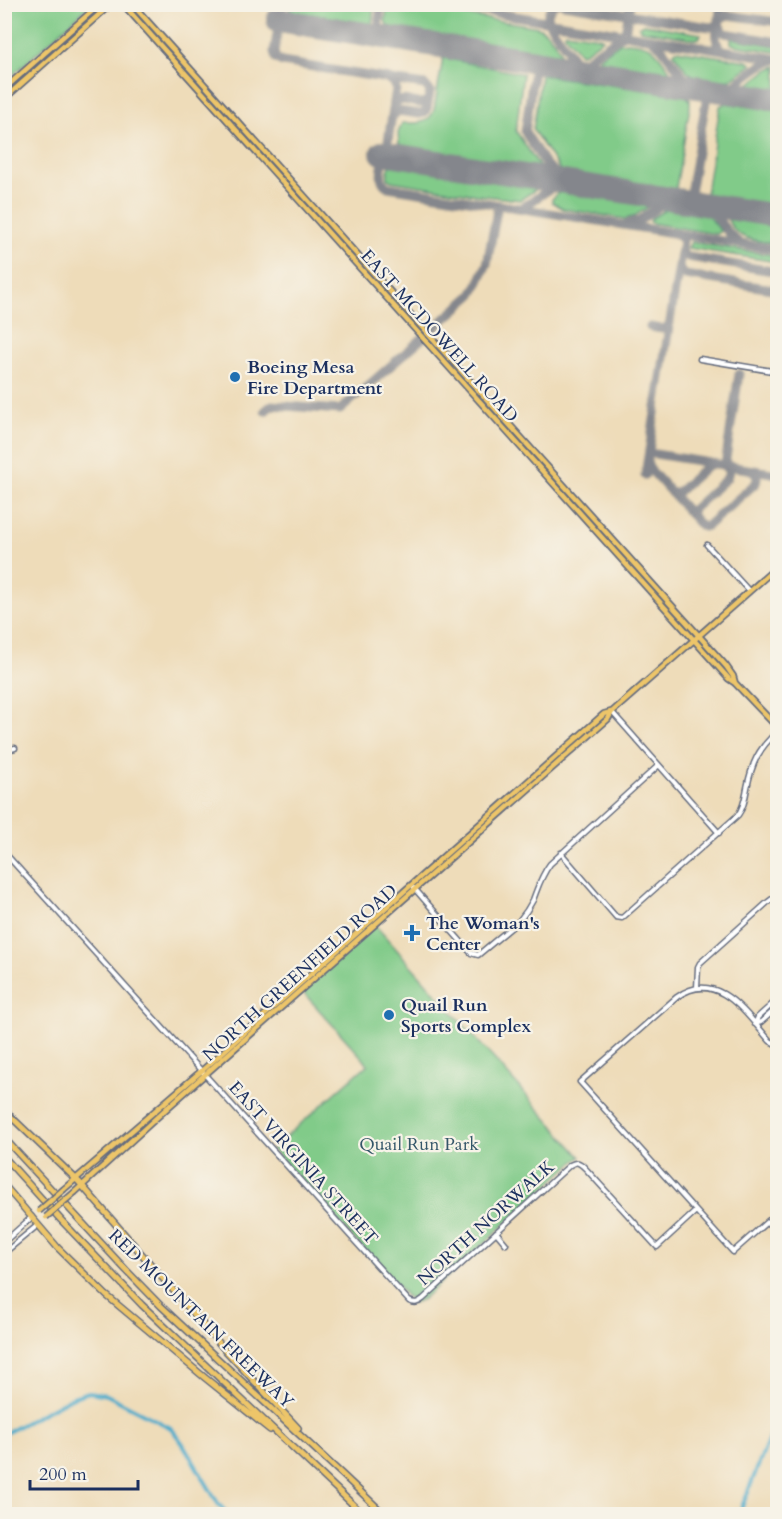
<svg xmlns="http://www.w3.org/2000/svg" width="782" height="1519" viewBox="0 0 782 1519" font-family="Cardo,serif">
	<rect width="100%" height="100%" fill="#f7f3e8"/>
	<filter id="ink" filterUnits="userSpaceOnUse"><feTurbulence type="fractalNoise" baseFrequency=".0167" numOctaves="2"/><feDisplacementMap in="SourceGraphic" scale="12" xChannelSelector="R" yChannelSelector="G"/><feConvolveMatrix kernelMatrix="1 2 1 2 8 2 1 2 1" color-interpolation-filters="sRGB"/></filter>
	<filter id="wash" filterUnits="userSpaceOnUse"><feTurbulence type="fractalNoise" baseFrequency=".008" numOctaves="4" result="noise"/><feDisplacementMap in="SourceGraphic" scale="24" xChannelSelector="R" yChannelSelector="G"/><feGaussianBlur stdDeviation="1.35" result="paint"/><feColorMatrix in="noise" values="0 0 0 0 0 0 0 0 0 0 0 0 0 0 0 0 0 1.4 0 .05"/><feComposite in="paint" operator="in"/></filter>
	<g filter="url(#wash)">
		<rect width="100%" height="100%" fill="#eedcb9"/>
		<path fill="#81cb89" stroke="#4e7d74" stroke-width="1.5" d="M5,4H90V5L5,82Z
			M397,4L538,27C548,31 557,44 561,54L388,27L385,20L388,6L389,5Z
			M288,5L374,4V5L372,24L292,11L289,8Z
			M644,24L701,34L699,38L695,39L641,30L639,27Z
			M566,32L599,37L603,39L584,53L580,54L564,34Z
			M731,38L777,46V52L734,45L731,43Z
			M627,42C653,44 654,48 669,69V71L599,61V58L620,43Z
			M676,50L747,61L751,63V65L731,79L720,80L697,77L691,74L687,71L674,54V52Z
			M443,58L523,74L516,131L541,169L410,149L399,144L398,133L402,123C417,123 428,125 434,110Z
			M777,66V90L749,84L767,70Z
			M541,75L686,96L690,100V106L676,188L674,190H668L562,173L533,130Z
			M726,103L777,111V208L710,197L706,193L720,106Z
			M392,164H395L540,187L520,200L477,195L391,181L388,179C387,174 388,167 392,164Z
			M561,190L646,204L648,207L633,217L625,219L564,209L552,202V199Z
			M668,208L708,215L720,230V232L716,234L651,223L650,221L652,218Z
			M727,218L777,225V244C755,240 737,242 727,218Z
			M691,242L777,256V262L688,248Z
			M375,925L581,1157L570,1165L423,1299L413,1303L272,1149L368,1064L301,990Z"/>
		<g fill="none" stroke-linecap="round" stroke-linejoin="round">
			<path stroke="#4caccb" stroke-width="4" d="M4,1434L73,1397L89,1392L107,1395L171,1428L183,1444L219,1505L228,1514
				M739,1514L778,1416"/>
			<path stroke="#84868c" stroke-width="9" d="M282,4L274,52L276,59L282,62L389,79L394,83L396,89L386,154
				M441,4L778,59
				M555,4C549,8 547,15 548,22L581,69
				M563,4L710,27L715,26L719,20
				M721,4L716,38L718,46L723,50
				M719,20L720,27L725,33L778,42
				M718,26L721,18L728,15L778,22
				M377,37L381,4
				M652,40L661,47L691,86L703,92L706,101
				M535,62L525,132L545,164L566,182
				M574,68L625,33L630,4
				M391,80L425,85L430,91L427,108L424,113L420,114L398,111L392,117
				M394,106C403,91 419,112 429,98
				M385,153C383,165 376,181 388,187L778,250
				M677,200H684L690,193L706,101C710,90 717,94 725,90C743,82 756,64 775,60
				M706,205C719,216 725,234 740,243
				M521,208L525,206L557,184L566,182
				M628,224L640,220L669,199
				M682,249L683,254L688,257L778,272
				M679,267L681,272L685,275L778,290
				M650,327C658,328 666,332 670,323
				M265,411L272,405L340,410L472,295L477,286L487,264L498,205
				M649,453L778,474
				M647,462L649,468L701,526L704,527L707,526L756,483C758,477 757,473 751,470
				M725,465L739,374
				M645,475L683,241L677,234
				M671,493H677L707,466L713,464
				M692,515V510L727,478L729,471L723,465"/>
			<path stroke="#84868c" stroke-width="24" d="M278,20L778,100
				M382,153L778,216"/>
		</g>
	</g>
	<g filter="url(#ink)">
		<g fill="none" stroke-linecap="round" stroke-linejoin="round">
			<g stroke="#656c7e" stroke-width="7">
				<path id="minor" d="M700,359L778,372
					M707,545L749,591
					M612,712L719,833
					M4,753L11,749L15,748
					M4,852L409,1301C415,1304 418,1303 423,1299L570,1165C577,1161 579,1162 585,1168L657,1247L696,1211
					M561,853L616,917L622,918L738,815C744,807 745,798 747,788C752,763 758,749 778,731
					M414,888L471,953L478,955L519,921C524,915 529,908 533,900C538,887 541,876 550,864L659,765
					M697,988L698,967L700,963L768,902L772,899L778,898
					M755,1024L758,1017L778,999
					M755,1024L761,1022L778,1007
					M778,1045L770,1041C746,1014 717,968 677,997L580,1082L733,1252L778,1212
					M496,1232L506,1244
					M4,1242L32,1217
					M4,1253L38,1225"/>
			</g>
			<g stroke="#656c7e" stroke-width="8">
				<path id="major" d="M123,4L729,679L735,683L778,728
					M132,4L726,666L733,676L735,683
					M4,89L100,4
					M4,99L111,4
					M64,1189L206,1067L604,714L611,712
					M75,1192L166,1109L559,762L608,719L612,712L778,566"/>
			</g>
			<g stroke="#656c7e" stroke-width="8">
				<path id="highway" d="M4,1110L79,1182L227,1352L298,1428
					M4,1138L126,1270L161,1306L345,1477L384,1514
					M4,1157L61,1220L142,1305L363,1514
					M4,1185L58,1248L106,1295L204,1377L270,1430"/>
			</g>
			<use href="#minor" stroke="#fff" stroke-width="4"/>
			<use href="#major" stroke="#edc569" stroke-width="4.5"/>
			<use href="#highway" stroke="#edc569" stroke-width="5"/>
			<g stroke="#656c7e" stroke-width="8" stroke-linecap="butt">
				<path id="major-bridge" d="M39,1211L64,1189
					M46,1217L75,1192"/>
			</g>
			<use href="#major-bridge" stroke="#edc569" stroke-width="4.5"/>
		</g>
	</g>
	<g fill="#1f6fb2" stroke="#f7f3e8" stroke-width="2">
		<circle cx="235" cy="377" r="6"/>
		<path d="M409 924h6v6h6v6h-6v6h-6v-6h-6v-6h6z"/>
		<circle cx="389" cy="1015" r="6"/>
	</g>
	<g text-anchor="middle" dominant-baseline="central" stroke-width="4.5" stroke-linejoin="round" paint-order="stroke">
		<g font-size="18" fill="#1b2f5e" stroke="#f7f3e8">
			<text transform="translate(439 336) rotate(48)">EAST MCDOWELL ROAD</text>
			<text transform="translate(300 973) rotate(-42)">NORTH GREENFIELD ROAD</text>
			<text transform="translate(303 1163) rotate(48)">EAST VIRGINIA STREET</text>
			<text transform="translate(486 1223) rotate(-42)">NORTH NORWALK</text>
			<text transform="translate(201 1319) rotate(44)">RED MOUNTAIN FREEWAY</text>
		</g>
		<g font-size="18" font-weight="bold" fill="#1b2f5e" stroke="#f7f3e8" text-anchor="start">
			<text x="247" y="367">Boeing Mesa<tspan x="247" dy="21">Fire Department</tspan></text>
			<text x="426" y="923">The Woman's<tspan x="426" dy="21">Center</tspan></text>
			<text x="401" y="1005">Quail Run<tspan x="401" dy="21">Sports Complex</tspan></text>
		</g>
		<g font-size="18" fill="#345669" stroke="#f7f3e8">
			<text x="419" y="1144">Quail Run Park</text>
		</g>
	</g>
	<rect width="782" height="1519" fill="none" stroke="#f7f3e8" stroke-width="24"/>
	<path d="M30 1480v9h108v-9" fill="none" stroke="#1b2f5e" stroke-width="3"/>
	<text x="39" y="1480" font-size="18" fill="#1b2f5e" stroke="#f7f3e8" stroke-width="4.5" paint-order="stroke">200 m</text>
</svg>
